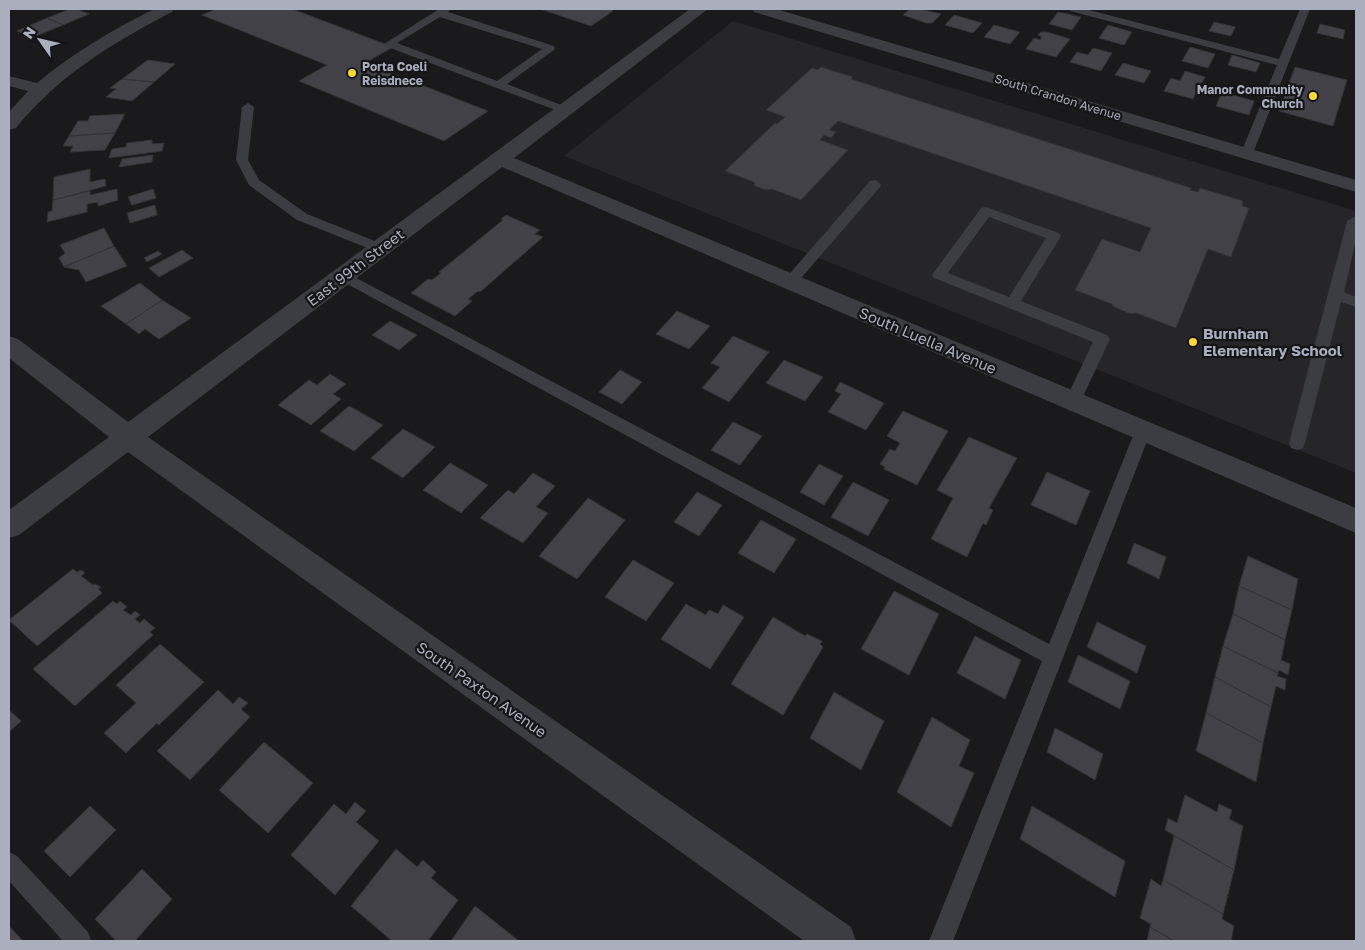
<svg xmlns="http://www.w3.org/2000/svg" width="1365" height="950" viewBox="0 0 1365 950" font-family="'Golos Text',sans-serif">
	<rect width="100%" height="100%" fill="#1a191c"/>
	<path fill="#262529" d="M733,21L1356,211V473L564,156Z"/>
	<path fill="#414147" stroke="#343338" d="M70,9H77L89,14L63,25L47,18Z
		M216,9H292L393,47L365,63L488,111L444,141L299,81L327,65L202,15Z
		M540,9H612L613,11L591,26Z
		M910,9H920L941,14L932,23H926L903,15Z
		M1058,12L1081,17L1072,30L1049,24Z
		M954,15L982,23L973,33L945,25Z
		M47,18L63,25L31,38L17,31Z
		M1214,22L1235,27L1231,36L1209,31Z
		M1320,24L1345,30L1343,39L1317,33Z
		M994,25L1020,32L1010,44L984,37Z
		M1108,25L1132,32L1124,45L1099,38Z
		M1041,32H1047L1070,39L1056,57L1026,49L1034,38L1041,40V36L1038,35Z
		M1190,47L1215,54L1208,68L1182,61Z
		M1093,48L1112,53L1101,71L1070,62L1077,52L1088,55Z
		M1232,55L1260,63L1256,72L1228,65Z
		M148,60L175,64L154,82L122,79Z
		M1123,63L1151,71L1144,83L1115,75Z
		M821,67L853,77L851,79L1191,188L1190,190L1198,192L1200,188L1243,201L1242,206L1249,208L1231,257L1208,249L1176,328L1136,313L1131,314L1114,307L1112,304L1075,290L1102,239L1140,252L1151,228L838,121L829,130L836,132L831,138L824,135L820,140L848,150L801,200L772,189L766,190L755,186L754,182L725,171L775,123L777,124L785,117L766,110L812,68L818,70Z
		M1295,67L1347,80L1333,126L1279,111Z
		M1185,71L1205,77L1193,99L1164,91L1171,78L1180,81Z
		M122,79L154,82L132,101L106,97L116,89L110,88Z
		M1222,92L1254,101L1249,115L1216,106Z
		M125,114L115,133L69,136L78,121H88L90,116Z
		M115,133L105,150L70,152L73,146H63L69,136Z
		M152,140V144L164,143L162,151L109,158L112,149L126,147L127,143Z
		M153,155L152,162L119,167L122,159Z
		M90,169V182L105,179L106,186L53,200L54,177Z
		M117,189L118,200L98,206V202L87,204V212L47,222L48,212L52,211L53,200L90,191V195Z
		M153,189L156,198L132,205L128,197Z
		M155,205L157,215L130,223L127,213Z
		M506,215L540,230L535,234L543,237L480,292L478,291L468,299L472,301L455,316L411,293L428,279L432,280L441,273L439,272L503,220L501,219Z
		M104,228L114,246L64,267L59,258L65,253L60,245Z
		M114,246L127,266L86,282L79,270L64,267Z
		M182,250L193,258L159,277L149,268Z
		M158,251L162,254L147,262L144,258Z
		M140,283L162,300L126,324L101,306Z
		M162,300L191,318L159,339L145,329L139,334L126,324Z
		M677,311L710,326L689,349L656,334Z
		M390,321L417,335L399,350L372,335Z
		M733,336L769,352L729,402L702,388L720,367L711,363Z
		M784,360L823,377L805,401L766,383Z
		M620,370L642,382L622,404L599,392Z
		M330,374L346,384L333,394L341,399L311,425L278,405L309,380L317,385Z
		M840,382L884,403L866,430L828,412L841,394L835,391Z
		M349,406L383,425L354,451L320,431Z
		M903,411L948,431L917,485L884,469L885,467L880,464L890,449L895,451L900,443L887,436Z
		M733,422L762,436L740,465L711,450Z
		M403,429L435,447L403,478L371,458Z
		M969,437L1017,458L989,508L993,510L986,525L983,523L967,557L931,539L953,498L937,490Z
		M450,463L488,485L461,513L423,490Z
		M819,464L843,476L824,505L800,492Z
		M1047,472L1090,491L1076,525L1031,505Z
		M533,473L555,486L536,507L548,513L523,543L480,518L508,490L514,494Z
		M853,482L889,500L868,536L831,517Z
		M697,492L722,505L699,536L674,522Z
		M588,498L625,520L577,579L539,556Z
		M761,520L796,539L774,573L738,553Z
		M1134,543L1166,557L1159,579L1127,563Z
		M1248,556L1298,579L1292,610L1239,586Z
		M633,560L674,583L646,621L605,597Z
		M73,569L77,572L81,570L85,573L81,576L93,585L95,584L101,587L98,589L102,593L37,646L9,620Z
		M1239,586L1292,610L1285,640L1233,614Z
		M894,591L939,614L909,675L861,649Z
		M113,601L117,604L120,601L127,607L123,610L131,615L135,611L140,615L135,619L140,623L144,619L155,628L150,632L153,635L75,706L33,669Z
		M686,604L706,615L709,610L718,614L723,605L744,617L710,669L661,639Z
		M1233,614L1285,640L1281,660L1290,664L1288,675L1279,670L1278,673L1223,646Z
		M773,617L805,636L807,634L822,641L820,644L823,647L783,715L731,684Z
		M1097,622L1146,646L1137,673L1087,647Z
		M975,636L1021,660L1005,699L957,673Z
		M160,644L204,682L159,725L157,723L126,753L104,733L136,703L116,685Z
		M1223,646L1278,673L1277,676L1286,679L1285,690L1276,686L1271,707L1215,677Z
		M1078,655L1130,681L1120,709L1068,682Z
		M1215,677L1271,707L1263,743L1206,713Z
		M218,690L233,704L239,697L248,703L241,709L250,717L190,780L157,751Z
		M834,692L884,721L861,770L810,738Z
		M9,710L21,721L9,732Z
		M1206,713L1263,743L1256,782L1196,751Z
		M932,717L970,740L959,766L974,773L951,827L897,792Z
		M1055,728L1103,754L1095,780L1047,752Z
		M264,742L313,783L268,833L219,790Z
		M1185,795L1217,812L1219,804L1232,810L1229,819L1243,826L1234,870L1165,830L1168,818L1177,823Z
		M355,802L366,811L356,822L379,841L335,895L291,855L334,804L346,814Z
		M90,806L116,830L70,877L44,851Z
		M1032,806L1125,861L1115,897L1020,839Z
		M1174,836L1234,870L1223,914L1163,880Z
		M396,849L417,867L423,860L436,872L431,878L458,900L428,941H392L351,906Z
		M142,869L172,899L135,941H116L95,919Z
		M1151,879L1161,886L1163,880L1223,914L1222,919L1234,926L1231,941H1174L1150,927L1151,924L1140,918Z
		M475,906L519,941H451Z
		M9,926L23,941H9Z
		M1150,927L1174,941H1147Z"/>
	<g fill="none" stroke-linecap="round" stroke-linejoin="round">
		<path fill="#3c3c43" fill-rule="evenodd" d="M439,9H451L448,12L554,46L555,48L554,50L507,84L569,108L571,110L569,112H561L385,46L384,44ZM440,17L542,49L497,81L397,43Z
			M1069,9H1085L1279,59L1300,9H1310L1253,153L1247,157L1241,153L1277,65L1070,11Z
			M248,103L254,107L248,160L259,180L307,214L385,245L387,248L385,251H375L297,220L249,185L236,160L242,107Z
			M875,180L881,184L880,187L795,285H785L783,282L785,279L870,181Z
			M986,207L1059,233L1061,236L1021,301L1107,335L1110,339L1079,405L1073,407L1067,405L1065,401L1093,342L934,278L932,275L981,208ZM989,217L1046,238L1009,297L948,273Z
			M1354,217H1356V240L1344,292L1356,297V307L1341,302L1305,443L1303,448L1297,450L1291,448L1289,443L1347,221Z
			M343,271L1049,644L1135,431L1137,426L1143,424L1149,426L1151,431L953,941H929L1042,661L338,279L336,276L338,273Z
			M9,852L17,856L88,932L91,941H63L9,881Z"/>
		<path fill="#3c3c43" fill-rule="evenodd" d="M154,9H174L172,12C112,43 58,76 16,128L9,130V112L28,91L9,86V76L37,83C73,53 112,30 154,9Z
			M690,9H708L514,158L1356,508V533L502,167L148,437L851,927L856,941H804L128,452L19,535L9,538V510L109,437L9,358V336L18,339L128,422Z
			M752,9H776L1356,180V192L754,12Z"/>
	</g>
	<g fill="#ffd92f" stroke="#151417" stroke-width="2">
		<circle cx="352" cy="73" r="5"/>
		<circle cx="1313" cy="96" r="5"/>
		<circle cx="1193" cy="342" r="5"/>
	</g>
	<g text-anchor="middle" dominant-baseline="central" stroke-width="4.5" stroke-linejoin="round" paint-order="stroke">
		<g font-size="12" font-weight="bold" fill="#abaebd" stroke="#151417" text-anchor="start">
			<text x="362" y="66">Porta Coeli<tspan x="362" dy="14">Reisdnece</tspan></text>
			<text x="1303" y="89" text-anchor="end">Manor Community<tspan x="1303" dy="14">Church</tspan></text>
		</g>
		<g font-size="12" fill="#abaebd" stroke="#151417">
			<text transform="translate(1058 97) rotate(17)">South Crandon Avenue</text>
		</g>
		<g font-size="15" fill="#abaebd" stroke="#151417">
			<text transform="translate(355 267) rotate(-37)">East 99th Street</text>
			<text transform="translate(928 340) rotate(23)">South Luella Avenue</text>
			<text transform="translate(482 689) rotate(35)">South Paxton Avenue</text>
		</g>
		<g font-size="15" font-weight="bold" fill="#abaebd" stroke="#151417" text-anchor="start">
			<text x="1203" y="333">Burnham<tspan x="1203" dy="17">Elementary School</tspan></text>
		</g>
	</g>
	<rect width="1365" height="950" fill="none" stroke="#abaebd" stroke-width="20"/>
	<g transform="translate(40 40) rotate(304)" stroke="#151417" stroke-width="4" paint-order="stroke">
	<path d="M0-4L9 19L0 12L-9 19Z" fill="#abaebd"/>
	<text y="-8" font-size="14" font-weight="bold" text-anchor="middle" fill="#abaebd">N</text>
	</g>
</svg>
